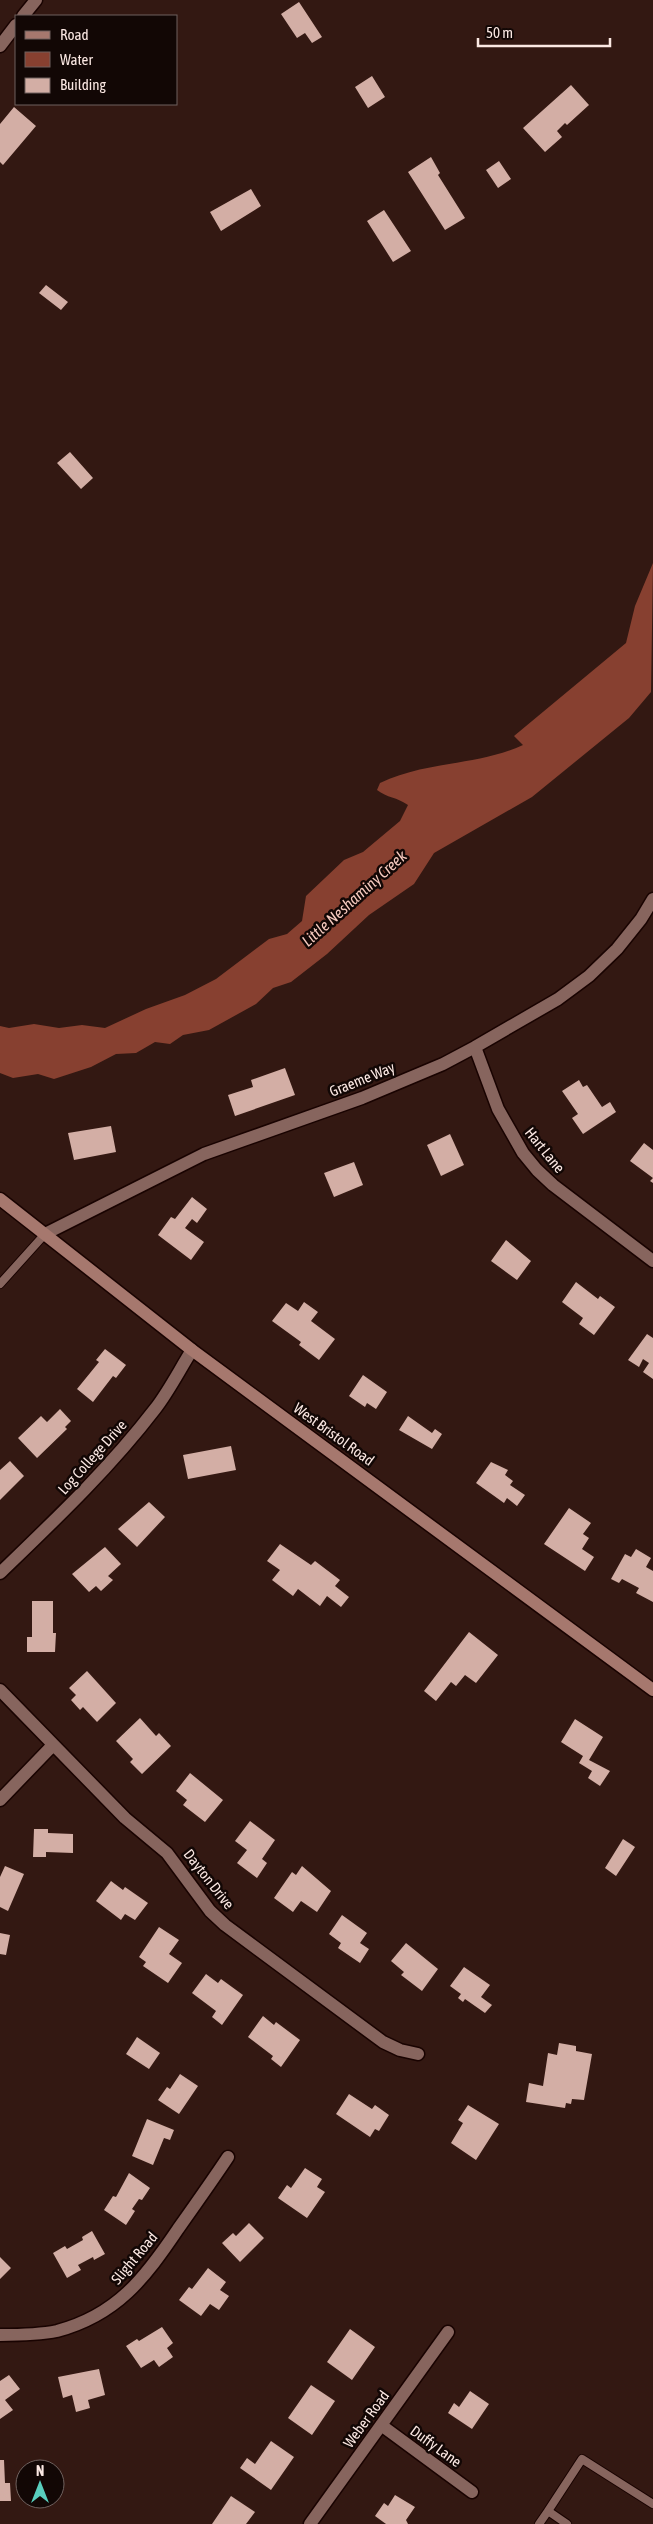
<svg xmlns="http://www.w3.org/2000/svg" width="653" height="2524" viewBox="0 0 653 2524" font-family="'Asap Condensed',sans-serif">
	<rect width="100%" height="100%" fill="#331812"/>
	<path fill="#874030" d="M653,563L651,692L629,718L532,797L434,853L414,884L369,915L327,954L291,982L273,988L256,1004L209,1030L183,1035L170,1044L155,1042L136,1053L116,1054L91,1067L54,1079L38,1074L13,1078L0,1073V1026L9,1028L34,1024L59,1028L82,1025L105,1028L146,1009L185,995L216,979L269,939L287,934L302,921L306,896L344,860L363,852L400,821L408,805C397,797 387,798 377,790L380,783C425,761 478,766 523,745L514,736L626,643L635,606Z"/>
	<path fill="#d3aea5" d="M299,2L322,37L312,43L305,33L297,38L281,14Z
		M372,76L385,97L368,108L355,87Z
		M571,85L589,105L567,125L565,123L557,131L562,137L545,152L523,128Z
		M14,107L36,126L3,165L0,162V124Z
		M431,157L440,173L438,175L465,218L445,230L408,172Z
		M499,161L511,179L498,188L486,170Z
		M251,189L261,206L221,231L210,212Z
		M384,210L411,251L393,262L367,221Z
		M46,285L68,302L61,310L39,293Z
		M70,452L93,478L81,489L57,463Z
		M285,1068L295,1095L235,1116L228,1095L253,1087L251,1080Z
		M579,1080L583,1087L587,1085L602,1107L610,1102L616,1112L583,1134L572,1118L578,1114L562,1091Z
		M111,1126L116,1152L74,1160L68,1133Z
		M450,1134L464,1165L441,1176L427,1145Z
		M644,1143L653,1150V1183L650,1181L653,1178L630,1161Z
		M354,1162L363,1185L334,1197L324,1173Z
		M192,1197L207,1209L197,1223L192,1219L185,1228L204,1242L191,1260L158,1235L171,1217L175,1219Z
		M506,1240L531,1261L517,1280L491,1261Z
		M576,1282L598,1299L600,1296L615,1307L594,1335L579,1324L583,1318L562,1302Z
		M304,1302L318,1312L311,1321L335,1339L319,1360L299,1345L301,1342L272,1321L286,1303L298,1311Z
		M647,1334L653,1338V1379L643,1372L649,1363L643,1359L639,1367L628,1360Z
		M105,1349L126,1365L116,1378L113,1376L93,1402L77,1389L99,1362L96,1360Z
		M363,1375L387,1392L376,1409L367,1403L365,1407L349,1396Z
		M60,1409L71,1421L65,1427L67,1429L37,1458L18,1438L41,1416L47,1422Z
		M408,1416L432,1433L435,1429L442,1434L432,1449L399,1430Z
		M231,1446L236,1470L188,1479L183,1455Z
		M10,1461L24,1476L0,1500V1470Z
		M491,1462L508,1470L505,1475L513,1481L510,1485L525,1495L517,1506L507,1498L504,1503L476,1483Z
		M149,1502L165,1517L137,1547L118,1529Z
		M569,1508L591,1523L583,1534L589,1538L582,1549L594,1557L585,1571L544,1544Z
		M280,1544L311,1565L315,1561L340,1580L335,1586L349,1597L341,1607L327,1596L320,1606L298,1589L293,1596L272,1580L280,1570L267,1561Z
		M105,1547L121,1564L108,1576L113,1580L101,1591L96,1586L89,1592L72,1574Z
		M636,1549L651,1558L646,1567L653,1571V1602L636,1593L639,1588L622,1579L619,1583L611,1579L625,1554L631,1557Z
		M32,1601H53V1633H56L55,1652H27V1637H32Z
		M469,1632L498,1655L476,1683L465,1675L456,1686L451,1682L436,1701L424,1691Z
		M87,1671L116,1703L97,1722L83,1707L80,1710L71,1700L76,1695L69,1688Z
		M140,1718L156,1736L159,1733L171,1746L142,1774L130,1762L133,1759L116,1741Z
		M575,1719L603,1737L589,1760L610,1771L600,1786L588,1778L592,1771L579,1763L583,1756L561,1742Z
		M190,1773L223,1800L205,1822L183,1805L187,1800L176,1791Z
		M250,1821L275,1840L262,1859L267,1863L257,1878L237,1863L247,1850L235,1841Z
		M34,1829H48V1833L73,1834V1853L46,1852V1857H33Z
		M623,1839L635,1847L616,1876L605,1868Z
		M5,1866L24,1874L8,1911L0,1907V1877Z
		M302,1866L331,1891L317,1912L301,1901L293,1912L274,1898L292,1872L296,1875Z
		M111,1881L123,1890L125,1887L148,1903L135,1920L125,1914L121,1920L96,1901Z
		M342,1915L367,1933L360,1943L369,1949L360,1963L338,1948L341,1943L329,1934Z
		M159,1927L179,1940L169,1954L182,1963L168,1983L143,1966L146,1962L139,1957Z
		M0,1933L10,1935L6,1955L0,1954Z
		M406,1943L438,1969L422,1991L401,1975L404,1972L391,1961Z
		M464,1967L490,1985L481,1997L492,2005L485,2013L465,1999L463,2002L458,1998L461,1994L450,1986Z
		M206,1974L218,1983L221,1979L243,1995L222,2025L212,2017L216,2011L192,1993Z
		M263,2016L274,2025L276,2022L300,2040L281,2067L271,2059L273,2056L248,2037Z
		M137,2037L160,2053L149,2069L126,2054Z
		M559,2043L576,2046V2051L592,2054L584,2100L572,2099L571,2104L566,2103L565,2108L526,2102L529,2083L543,2086L548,2053L557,2055Z
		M180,2074L198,2086L179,2114L158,2100L167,2087L170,2089Z
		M349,2094L372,2109L375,2105L389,2115L379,2131L375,2129L370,2137L336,2114Z
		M468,2105L499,2124L476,2160L451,2143L463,2123L458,2120Z
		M147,2119L174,2130L170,2140L164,2138L153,2165L132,2156Z
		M305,2168L322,2179L317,2187L325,2192L307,2218L278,2198L287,2185L291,2188Z
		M129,2173L150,2188L142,2200L139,2199L132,2209L135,2211L126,2225L104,2210L113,2196L116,2197Z
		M249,2223L264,2238L240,2262L222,2243L233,2233L236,2236Z
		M92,2231L105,2254L94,2260L93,2257L78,2265L81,2270L67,2278L53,2253L65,2246L67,2249L83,2240L82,2237Z
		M0,2257L11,2268L0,2279Z
		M208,2268L226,2282L220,2290L229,2296L219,2310L210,2304L201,2316L179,2300L189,2287L192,2289Z
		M162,2327L173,2343L167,2348L173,2357L159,2367L154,2360L141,2368L126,2346L137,2339L139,2341Z
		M350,2329L375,2347L352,2380L327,2362Z
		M99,2369L105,2395L88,2400L90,2408L76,2412L72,2395L63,2398L58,2377Z
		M9,2375L20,2389L5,2400L13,2410L0,2419V2381Z
		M311,2385L335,2401L312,2435L288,2418Z
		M470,2391L489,2404L472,2429L448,2413L454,2403L459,2407Z
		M271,2441L294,2457L271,2490L240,2468L247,2458L255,2464Z
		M0,2460H4L5,2483H10L11,2501H0Z
		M395,2495L415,2507L406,2520L408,2524H386L375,2516L384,2503L388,2506Z
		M231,2496L255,2512L246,2524H212Z"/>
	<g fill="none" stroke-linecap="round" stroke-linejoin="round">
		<g stroke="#190301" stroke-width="10">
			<path id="service" d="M0,1284L45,1234
				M539,2524L548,2511
				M567,2524L548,2511L582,2459L653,2504"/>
		</g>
		<g stroke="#190301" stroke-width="15">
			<path id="minor" d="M23,16L36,0
				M0,46L16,25
				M475,1047L498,1109L523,1153L537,1170L553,1185L653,1261
				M45,1234L204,1154L362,1098L443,1064L475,1047L558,999L589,976L617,949L641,919L653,899
				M0,1573C54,1521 109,1469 155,1409C169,1391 180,1369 192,1350
				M0,1690L125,1818L167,1853L210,1911L225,1925L383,2042L400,2050L418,2054
				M0,1800L53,1745
				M0,2335C19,2335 38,2335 57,2331C117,2315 145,2278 178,2229C195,2205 212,2181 228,2157
				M381,2425L472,2492
				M310,2524L448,2332"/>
		</g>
		<g stroke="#190301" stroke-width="15">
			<path id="secondary" d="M0,1199L192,1350L653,1690"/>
		</g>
		<use href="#service" stroke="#87655e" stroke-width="8"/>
		<use href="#minor" stroke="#87655e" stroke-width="12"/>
		<use href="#secondary" stroke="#a6786e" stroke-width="12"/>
	</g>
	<g text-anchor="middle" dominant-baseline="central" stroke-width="5" stroke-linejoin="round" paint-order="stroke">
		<g font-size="15" fill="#fbe8e3" stroke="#120705">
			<text transform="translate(362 1079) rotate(-22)">Graeme Way</text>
			<text transform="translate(545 1150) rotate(51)">Hart Lane</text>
			<text transform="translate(334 1434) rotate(36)">West Bristol Road</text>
			<text transform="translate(92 1457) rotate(-48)">Log College Drive</text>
			<text transform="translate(209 1879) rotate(52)">Dayton Drive</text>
			<text transform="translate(134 2258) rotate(-50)">Slight Road</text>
			<text transform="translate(366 2419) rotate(-54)">Weber Road</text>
			<text transform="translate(436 2446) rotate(36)">Duffy Lane</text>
		</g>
		<g font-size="16" font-style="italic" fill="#f6cabf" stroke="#120705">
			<text transform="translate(354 898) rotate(-42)">Little Neshaminy Creek</text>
		</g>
	</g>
	<rect x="15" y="15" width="162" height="90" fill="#120705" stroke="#6f615e"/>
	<rect x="25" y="31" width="25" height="8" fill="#a6786e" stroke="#6f615e"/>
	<text x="60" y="40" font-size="15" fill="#fbe8e3">Road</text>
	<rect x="25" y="52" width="25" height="15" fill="#874030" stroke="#6f615e"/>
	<text x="60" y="65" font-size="15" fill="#fbe8e3">Water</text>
	<rect x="25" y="78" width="25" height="15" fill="#d3aea5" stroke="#6f615e"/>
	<text x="60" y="90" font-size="15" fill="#fbe8e3">Building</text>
	<g transform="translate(40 2484)"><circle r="24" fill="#120705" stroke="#6f615e"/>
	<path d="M0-4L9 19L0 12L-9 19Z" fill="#59cebe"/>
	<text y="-8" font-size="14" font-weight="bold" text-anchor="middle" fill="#fbe8e3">N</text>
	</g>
	<path d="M478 38v8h132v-8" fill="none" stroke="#fbe8e3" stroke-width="2.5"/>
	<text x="486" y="38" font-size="15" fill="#fbe8e3" stroke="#120705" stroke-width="4" paint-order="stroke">50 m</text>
</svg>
